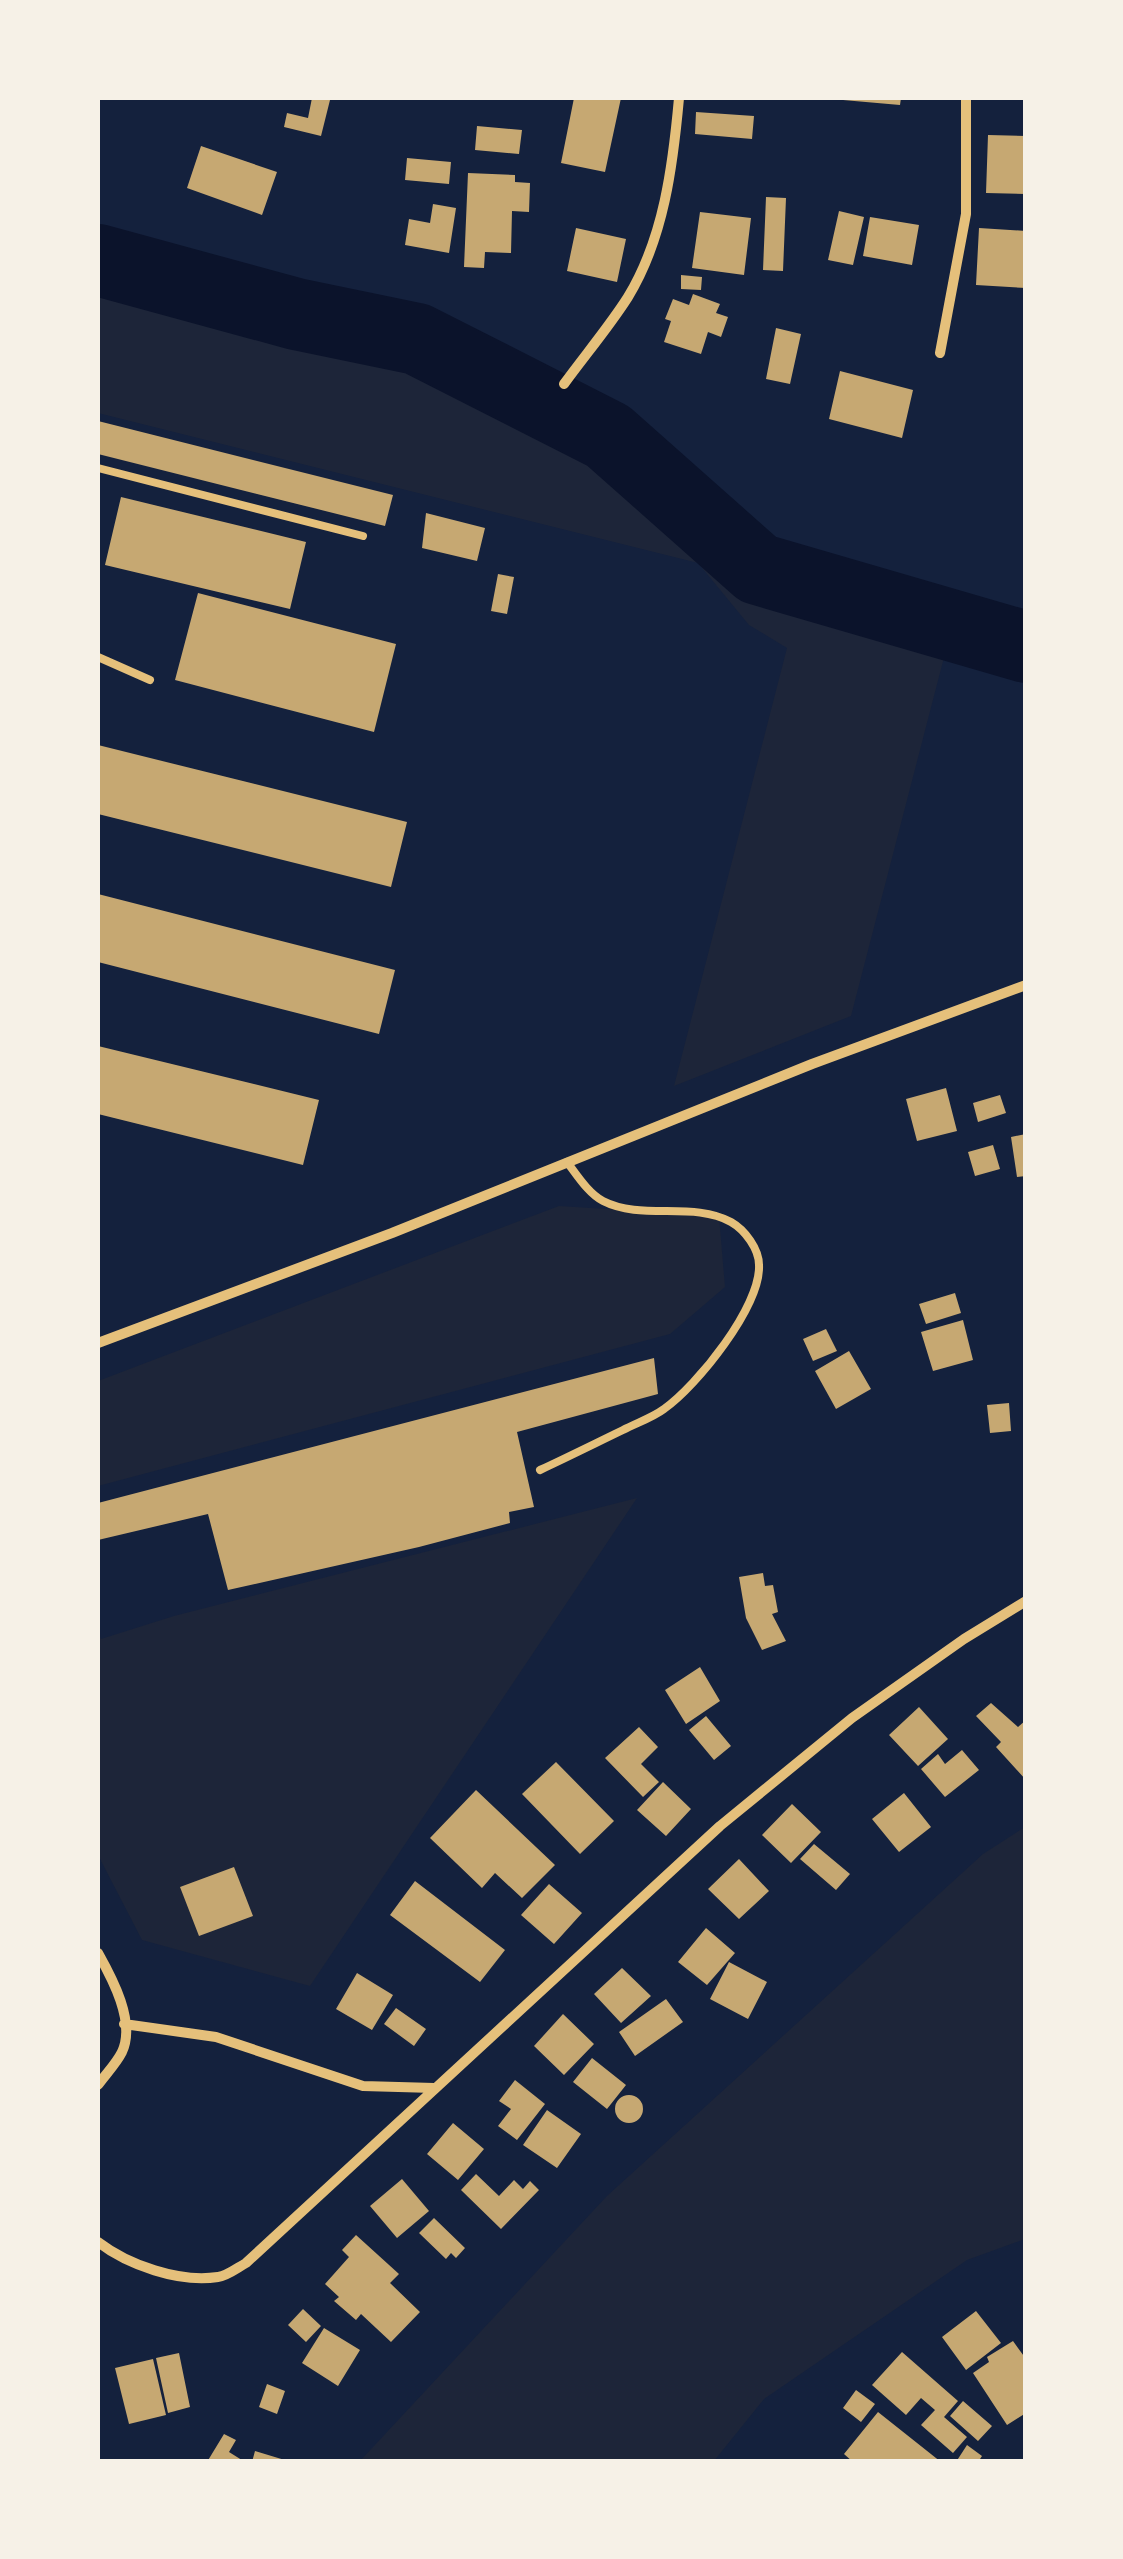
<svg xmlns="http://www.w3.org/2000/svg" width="1123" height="2559" viewBox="0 0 1123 2559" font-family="Overpass,sans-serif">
	<rect width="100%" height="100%" fill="#14213d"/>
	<path fill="#1d2539" d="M98,279L415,353L600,449L751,583L948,642L851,1016L674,1086L787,648L749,625L698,563L98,413Z
		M559,1206L719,1216L725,1287L670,1334L98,1486V1381Z
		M637,1498L310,1986L142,1940L98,1855V1630L101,1639L174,1616Z
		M1025,1827V2239L967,2260L764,2399L714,2461H360L607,2196L983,1854Z"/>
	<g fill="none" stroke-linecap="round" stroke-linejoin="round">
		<path stroke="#0b132b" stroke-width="72" d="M98,260L296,314L417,339L608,436L758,569L1026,647"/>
	</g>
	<path fill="#c6a872" d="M312,98L330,100L321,136L284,127L287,113L308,118Z
		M574,98H621L605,172L561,163Z
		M843,98H901L900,105L843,100Z
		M696,112L754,116L752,139L695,134Z
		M477,126L522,130L519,154L475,150Z
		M988,135L1026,136V194L986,193Z
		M201,146L277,172L262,215L187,188Z
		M407,158L451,162L449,184L405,180Z
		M468,173L515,175V182L530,183L529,212L512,211L511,253L485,252L484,268L464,267Z
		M766,197L786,198L783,271L763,270Z
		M433,204L456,208L449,253L405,245L409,219L430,223Z
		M839,211L864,217L853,265L828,260Z
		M700,212L751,218L744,275L692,268Z
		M870,217L919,225L912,265L863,256Z
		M576,228L626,239L617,282L567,271Z
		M979,228L1026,231V288L976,285Z
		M681,275L702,277L701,290L681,289Z
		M693,294L720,304L716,313L728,317L721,337L708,332L701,354L664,342L671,321L665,319L673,299L689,305Z
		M776,328L801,334L790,384L766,379Z
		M840,371L913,390L902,438L829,419Z
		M98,421L393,495L385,526L98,454Z
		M121,497L306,542L290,609L105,565Z
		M426,513L485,528L477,561L422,548Z
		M498,574L514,577L507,614L491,611Z
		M198,593L396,644L374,732L175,680Z
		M98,745L407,822L391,887L98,814Z
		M98,894L395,970L379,1034L98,962Z
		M98,1046L319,1100L303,1165L98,1114Z
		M946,1088L957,1131L917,1141L906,1099Z
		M1000,1095L1006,1113L978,1122L973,1103Z
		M1026,1134V1176L1017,1177L1011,1137Z
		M993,1145L1000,1169L975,1176L968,1152Z
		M955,1293L961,1313L926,1324L919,1304Z
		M963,1320L973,1360L933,1371L921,1332Z
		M826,1329L837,1351L813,1361L803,1339Z
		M849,1351L871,1389L836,1409L815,1371Z
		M654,1358L658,1394L517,1432L534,1507L509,1512L510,1523L419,1547L228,1590L208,1514L98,1540V1503Z
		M1009,1403L1011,1431L990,1433L987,1405Z
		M763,1573L765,1586L773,1585L778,1612L772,1614L786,1641L762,1650L746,1618L739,1577Z
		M700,1667L720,1701L686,1724L665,1690Z
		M991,1703L1018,1727L1026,1720V1780L996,1747L1001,1742L976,1716Z
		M919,1707L948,1739L918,1766L889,1735Z
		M706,1716L731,1746L714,1760L689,1730Z
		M639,1727L658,1747L641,1764L659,1782L643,1797L605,1758Z
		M962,1750L979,1770L945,1797L921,1769L938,1754L945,1764Z
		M556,1762L614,1821L580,1854L522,1794Z
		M663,1782L691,1809L666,1836L637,1810Z
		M476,1790L555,1865L522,1898L495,1873L482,1888L430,1838Z
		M904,1793L931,1827L899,1852L872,1819Z
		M792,1804L821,1832L791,1863L762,1835Z
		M814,1844L850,1874L836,1890L800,1859Z
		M739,1859L769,1891L739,1919L708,1889Z
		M234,1867L253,1916L199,1936L180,1887Z
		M415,1881L505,1950L480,1982L390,1915Z
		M549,1884L582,1913L554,1944L521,1915Z
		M706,1928L735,1953L707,1985L678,1962Z
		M729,1962L767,1982L748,2019L710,1999Z
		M622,1968L651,1996L621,2023L594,1994Z
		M357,1973L393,1995L372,2030L336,2009Z
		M666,1999L683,2022L635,2056L619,2032Z
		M396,2008L426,2029L414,2046L384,2024Z
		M563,2014L594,2044L564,2075L534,2046Z
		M592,2058L626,2085L607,2109L573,2082Z
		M515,2080L545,2104L517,2140L498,2126L511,2109L499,2101Z
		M615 2109a14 14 0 1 1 28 0a14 14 0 1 1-28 0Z
		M547,2110L581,2134L557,2168L523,2145Z
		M453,2123L484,2149L458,2180L427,2154Z
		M476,2174L499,2196L514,2180L523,2189L530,2181L539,2190L501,2229L461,2190Z
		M402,2179L429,2211L397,2238L370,2206Z
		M434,2218L465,2248L456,2258L451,2253L446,2259L419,2233Z
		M356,2235L399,2274L390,2283L420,2312L391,2342L361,2314L356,2320L334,2301L339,2297L325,2284L349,2257L342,2250Z
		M303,2309L321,2326L306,2342L288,2325Z
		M976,2311L1001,2343L966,2370L942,2337Z
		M324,2328L360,2350L338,2386L302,2363Z
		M1013,2341L1026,2359V2413L1007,2425L973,2373L989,2362L987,2357Z
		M902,2352L958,2401L944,2417L967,2437L953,2453L921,2425L935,2410L921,2398L906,2415L872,2385Z
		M179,2353L190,2407L168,2413L156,2358Z
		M153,2359L166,2415L129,2424L115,2368Z
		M267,2384L285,2391L277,2414L259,2407Z
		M856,2390L875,2404L861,2422L843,2408Z
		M963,2401L992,2426L978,2441L950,2416Z
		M878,2412L941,2462H853L844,2454Z
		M224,2434L236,2440L229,2452L245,2462H207Z
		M967,2445L982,2456L978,2462H956Z
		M255,2451L288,2461V2462H252Z"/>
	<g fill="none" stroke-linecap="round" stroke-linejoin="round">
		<path stroke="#e5c07b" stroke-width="8" d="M98,468L363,536
			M98,657L150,680
			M540,1470C568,1457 596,1443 623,1430C636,1423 652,1418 664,1409C697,1386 761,1306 759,1265C759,1249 745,1230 731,1222C693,1201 642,1221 603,1201C588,1193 577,1175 567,1162"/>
		<path stroke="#e5c07b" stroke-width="10" d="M940,353L966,214V98
			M564,384C585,355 609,327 628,297C664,238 673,165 679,98
			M98,1343L392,1233L812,1064L1026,985
			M98,1953C112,1978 136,2022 122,2052C116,2064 105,2075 98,2085
			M124,2024L216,2037L363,2086L434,2088
			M98,2242C128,2265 179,2283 218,2277C227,2276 237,2268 246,2263L720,1826L852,1718L964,1639L1026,1601"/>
	</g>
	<rect width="1123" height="2559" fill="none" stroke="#f6f1e7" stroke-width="200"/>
</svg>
